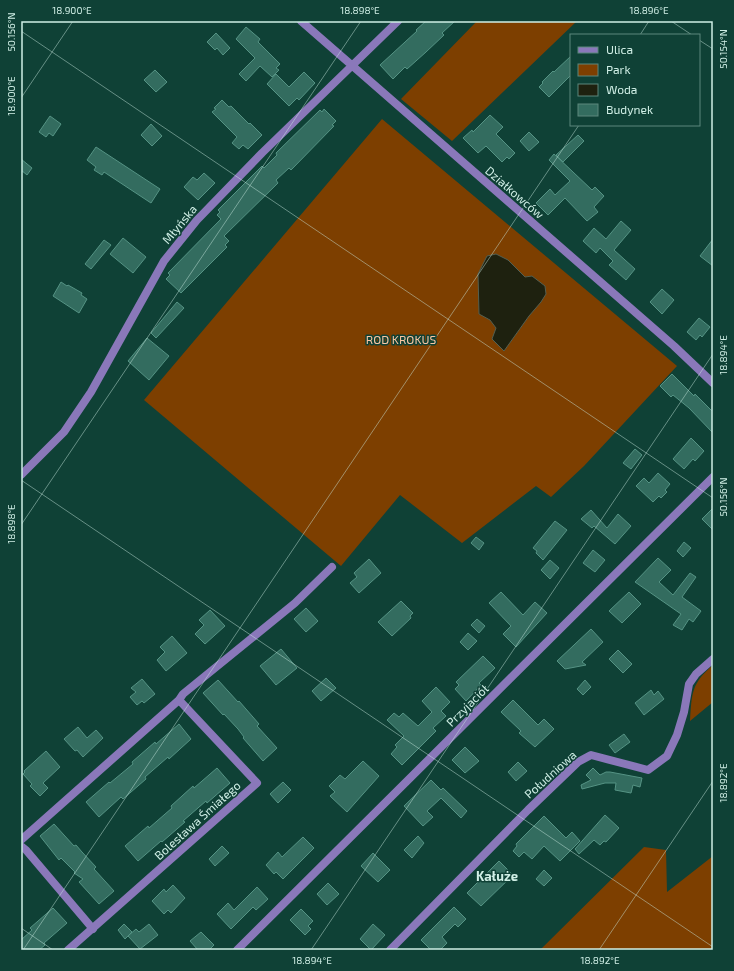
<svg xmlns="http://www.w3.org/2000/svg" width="734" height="971" viewBox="0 0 734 971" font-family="'Exo 2',sans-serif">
	<rect width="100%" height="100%" fill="#0f4136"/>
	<path fill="#7d3f00" d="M477,21H577L452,141L401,99Z
		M382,119L677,366L584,466L551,497L536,486L462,543L400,495L341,566L144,400Z
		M713,665V702L690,721C692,693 691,684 713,665Z
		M644,847L666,850L667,892L713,856V950H540Z"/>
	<path fill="#1e210f" stroke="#535f50" d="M496,254L508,260L525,277L532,276L545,286L546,294L541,302L529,316L504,351L492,339L496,328L490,320L479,314L478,274L487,256Z"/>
	<path fill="#336c5f" stroke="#559384" d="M426,21H455L442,33L444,35L426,52L407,69L405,67L393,79L380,65L417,31L416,30Z
		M246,27L260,39L258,42L280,64L276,68L279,70L272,77L260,66L246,81L239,74L255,58L236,39Z
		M216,33L230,48L223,55L217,48L215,50L207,42Z
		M571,56V75L549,97L539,87L543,83L542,82L553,71L554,72Z
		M155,70L167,82L156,92L144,80Z
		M304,72L315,83L299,100L297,98L289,106L267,84L276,74L289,87Z
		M222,100L229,107L231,106L249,124L250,123L262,135L248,149L243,145L239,149L232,143L237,137L212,112L216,109L214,108Z
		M324,109L336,121L332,125L334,126L291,170L289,168L276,180L278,183L224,236L229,241L225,245L227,247L181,293L166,279L170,275L168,273L221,219L217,215L220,212L218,210L262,166L264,168L277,155L276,153L320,110L322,112Z
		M490,115L503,127L496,134L515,153L509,159L507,157L502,162L486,146L478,153L463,138L472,130L473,132Z
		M50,116L61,124L53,136L49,133L46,137L39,132Z
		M151,124L162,136L152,146L141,135Z
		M529,132L539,142L529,151L520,141Z
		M578,135L584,141L563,162L556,155Z
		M96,147L160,189L151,203L104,172L102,175L94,170L96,167L87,160Z
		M554,154L592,190L595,187L604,196L594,207L598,212L587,221L565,198L548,215L536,203L550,189L555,195L570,181L549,160Z
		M21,159L32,168L27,175L21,170Z
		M204,173L215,183L198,200L184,187L193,177L197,180Z
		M621,221L631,230L614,250L635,269L626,280L609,265L613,261L600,248L596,253L583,241L594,228L606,239Z
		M123,238L146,257L133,273L110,254Z
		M713,239V266L700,256Z
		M104,240L111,245L91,269L85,264Z
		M61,282L67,286L68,285L82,293L81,295L87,299L79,313L53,296Z
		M662,289L674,300L662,314L650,302Z
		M177,302L184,308L156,338L151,333Z
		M699,318L710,327L702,337L700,335L696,340L687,332Z
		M147,338L169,356L149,380L128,361Z
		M672,374L694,396L695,394L713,412V433L689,408L673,395L671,397L660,386Z
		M691,438L704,451L695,461L693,459L684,469L673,459Z
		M635,449L642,455L631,469L623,463Z
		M658,473L670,484L665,490L667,492L661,498L659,496L653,502L636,486L644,478L649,483Z
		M713,508V530L702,519Z
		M591,510L607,528L618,514L631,526L615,544L594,526L592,528L581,519Z
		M555,521L567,530L543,560L536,553L537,551L533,548Z
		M476,537L484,543L479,550L471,543Z
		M684,542L691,548L683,557L677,551Z
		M593,550L605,560L595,572L583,563Z
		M658,558L671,570L659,582L673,595L690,573L696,577L682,597L701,611L693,622L689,619L682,630L673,625L681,614L635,582Z
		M369,559L381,573L359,593L350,583L357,577L354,573Z
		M550,560L559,568L550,579L541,570Z
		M501,592L523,615L535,602L547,613L516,647L503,634L511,626L489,603Z
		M629,592L641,604L622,623L609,611Z
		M401,601L413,613L410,616L411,618L392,636L378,622Z
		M306,608L318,621L306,632L294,619Z
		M210,610L225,626L205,644L195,634L204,625L199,620Z
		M477,619L485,626L479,633L471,625Z
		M591,629L603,642L582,662L586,665L565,669L557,661Z
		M468,633L477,641L468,650L460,642Z
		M172,636L187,653L166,671L157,660L165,652L160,647Z
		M281,649L297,668L276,685L260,666Z
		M618,650L632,664L623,673L609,659Z
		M483,656L495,668L479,683L481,685L466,701L455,689L459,685L456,682Z
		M326,678L336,688L321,701L312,691Z
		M142,679L155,694L144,703L142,701L137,705L130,697L136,692L131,688Z
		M218,680L238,702L239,701L259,724L257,726L277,748L263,761L243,738L244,737L238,729L224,714L223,715L203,693Z
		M585,680L591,687L583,695L577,689Z
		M436,687L450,702L441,711L446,716L433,728L436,731L402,765L391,754L397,747L395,745L404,736L387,720L394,713L399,717L403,713L418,726L432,712L422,701Z
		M651,690L654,695L658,691L664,699L644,715L635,703Z
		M513,700L538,725L544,719L554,729L535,747L519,733L521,731L501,712Z
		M179,724L191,739L169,759L168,757L145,777L146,779L123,799L121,797L99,817L86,802L109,782L110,783L133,764L132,762L155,742L156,744Z
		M78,727L87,738L96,730L103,738L83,757L77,750L75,751L64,739Z
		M624,734L630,742L615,753L609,745Z
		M465,747L479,761L465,773L452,760Z
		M46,751L60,767L43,783L48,788L40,796L30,786L32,784L23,774L25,772L24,771Z
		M363,761L379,776L347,812L330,796L335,792L329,786L340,775L345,779Z
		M518,762L527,771L516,781L508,772Z
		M217,768L230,783L207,803L206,801L183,821L185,822L162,842L161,841L138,861L125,846L148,826L149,828L172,808L171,806L193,786L194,788Z
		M593,768L600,775L606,772H610L642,778L640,787L633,785L631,793L615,790L616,783H605L582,789L581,785L591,780L586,775Z
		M431,780L441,790L443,788L467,811L461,818L441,798L427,811L433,817L423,826L404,806Z
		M283,782L291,790L278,803L270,794Z
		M605,815L619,828L606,842L604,841L600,845L594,840L579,854L575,849Z
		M544,816L566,838L572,832L580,841L560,861L544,846L532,859L524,852L519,857L513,851L517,846L516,844Z
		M54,824L74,846L76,845L82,852L96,867L94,869L114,891L99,904L79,882L83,879L74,873L75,872L61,858L59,860L40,836Z
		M418,836L424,843L412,858L404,850Z
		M303,837L314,848L283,879L276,872L274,874L266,865L278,852L282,857Z
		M222,846L229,853L215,866L209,859Z
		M373,853L390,870L378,882L361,866Z
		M499,861L513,875L481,906L467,893Z
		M544,870L552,878L544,886L536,879Z
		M328,883L339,894L327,905L317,894Z
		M173,885L185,898L171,913L168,910L164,914L152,901L164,889L166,892Z
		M257,887L268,899L256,910L253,907L231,929L217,914L228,903L234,910Z
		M454,907L466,919L458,927L455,924L442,937L447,943L440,950H431L421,940Z
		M53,908L67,923L44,943L45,945L39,950H21V940L32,930L30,928Z
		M301,909L313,921L308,926L311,929L305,935L290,920Z
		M124,924L132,932L125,939L118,930Z
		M149,924L158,935L140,949L128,936L136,929L139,932Z
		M373,924L385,935L371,950L360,939Z
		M201,932L214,945L209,950H198L190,941Z"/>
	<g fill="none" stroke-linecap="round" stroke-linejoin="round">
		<path stroke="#8a78ba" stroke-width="8" d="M301,21L674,346L713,383
			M21,475L64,432L91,392L164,261L197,220L262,153L398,21
			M21,840L179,700L183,694L295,603L332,567
			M21,846L26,850L93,929
			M68,950L257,783L179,700
			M237,950L713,477
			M390,950L528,810L578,762L591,755L648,770L667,756L677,735L684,712L689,684L696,674L713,659"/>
	</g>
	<path fill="none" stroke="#d0efe6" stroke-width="1" stroke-opacity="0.45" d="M671,21L692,35M21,31L713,498M640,35L649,21M699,40L713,49M21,98L73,21M21,480L713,947M21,525L361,21M21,928L53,950M23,950L579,125M311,950L713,354M599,950L713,781"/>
	<g text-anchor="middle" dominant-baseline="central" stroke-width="3" stroke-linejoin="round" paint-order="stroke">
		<g font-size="12" fill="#d0efe6" stroke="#0f4136">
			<text transform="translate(515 192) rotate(41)">Działkowców</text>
			<text transform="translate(179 224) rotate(-50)">Młyńska</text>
			<text transform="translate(467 705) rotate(-45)">Przyjaciół</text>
			<text transform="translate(550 774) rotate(-42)">Południowa</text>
			<text transform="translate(197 820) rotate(-42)">Bolesława Śmiałego</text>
		</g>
		<g font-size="12" fill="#fac6a2" stroke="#0f4136">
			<text x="401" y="339">ROD KROKUS</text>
		</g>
		<g font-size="13" font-weight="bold" fill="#d0efe6" stroke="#0f4136">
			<text x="497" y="876">Kałuże</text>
		</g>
	</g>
	<rect width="734" height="971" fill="none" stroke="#0f4136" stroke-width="44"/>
	<rect x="570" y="34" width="130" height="92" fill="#0f4136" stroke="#5c877c"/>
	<rect x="578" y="47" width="20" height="6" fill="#8a78ba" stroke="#5c877c"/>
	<text x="606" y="54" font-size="12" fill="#d0efe6">Ulica</text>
	<rect x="578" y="64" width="20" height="12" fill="#7d3f00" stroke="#5c877c"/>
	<text x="606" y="74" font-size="12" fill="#d0efe6">Park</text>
	<rect x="578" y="84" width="20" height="12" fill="#1e210f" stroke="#5c877c"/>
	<text x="606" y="94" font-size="12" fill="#d0efe6">Woda</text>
	<rect x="578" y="104" width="20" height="12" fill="#336c5f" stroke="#5c877c"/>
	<text x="606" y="114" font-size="12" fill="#d0efe6">Budynek</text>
	<rect x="22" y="22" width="690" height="927" fill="none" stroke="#d0efe6" stroke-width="1.5"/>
	<g font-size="10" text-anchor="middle" fill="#d0efe6">
		<text x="72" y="14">18.900°E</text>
		<text x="360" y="14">18.898°E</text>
		<text x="649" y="14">18.896°E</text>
		<text transform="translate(11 32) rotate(-90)" y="4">50.156°N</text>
		<text transform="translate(723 49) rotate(-90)" y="4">50.154°N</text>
		<text transform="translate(11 96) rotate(-90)" y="4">18.900°E</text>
		<text transform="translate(723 355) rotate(-90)" y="4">18.894°E</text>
		<text transform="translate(723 497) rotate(-90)" y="4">50.156°N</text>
		<text transform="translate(11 524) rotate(-90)" y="4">18.898°E</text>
		<text transform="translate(723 783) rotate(-90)" y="4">18.892°E</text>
		<text x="312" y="964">18.894°E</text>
		<text x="600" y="964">18.892°E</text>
	</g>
</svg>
